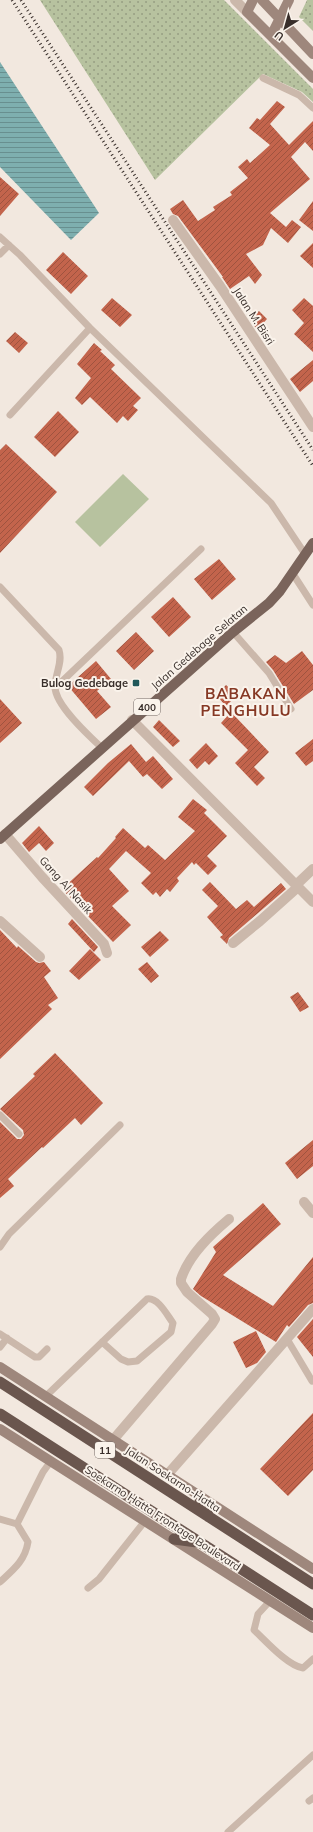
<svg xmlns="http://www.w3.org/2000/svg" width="313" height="1832" viewBox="0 0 313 1832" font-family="Mulish,sans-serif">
	<defs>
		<pattern id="grass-dots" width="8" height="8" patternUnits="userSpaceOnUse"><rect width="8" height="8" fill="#b7c29f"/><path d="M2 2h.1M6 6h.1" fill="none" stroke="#969e82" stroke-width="1.8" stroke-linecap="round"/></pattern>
		<pattern id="water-rules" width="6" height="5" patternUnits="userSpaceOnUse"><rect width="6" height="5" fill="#7eafaf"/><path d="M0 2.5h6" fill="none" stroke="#688f8f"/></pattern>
		<pattern id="building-hatch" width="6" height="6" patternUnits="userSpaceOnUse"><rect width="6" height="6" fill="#c3644c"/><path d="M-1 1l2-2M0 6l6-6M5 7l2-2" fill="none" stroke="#9f533f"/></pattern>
	</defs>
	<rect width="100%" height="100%" fill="#f2e8df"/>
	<path fill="url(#grass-dots)" d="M40,0H224L313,89V102L302,92L263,74L155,180Z
		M307,0H313V31L299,17Z"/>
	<path fill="#b7c29f" d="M123,474L149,499L100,547L75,522Z"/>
	<path fill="url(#water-rules)" d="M0,62L99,213L71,240L0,167Z"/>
	<path fill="url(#building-hatch)" d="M277,101L285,107L270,124L289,145L313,121V151L305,142L291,157L310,179L270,213L286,227L292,220L301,227L288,243L271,228L263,245L246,254L262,275L255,284L249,276L230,289L222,277H223L178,216L173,214L170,209L183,200L198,221L215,210L213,207L232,195L230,192L248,178L238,167L247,159L250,163L270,145L249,128L257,118L260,120Z
		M0,177L19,194L0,216Z
		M313,201V231L299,220Z
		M313,243V268L300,256Z
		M63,252L88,276L71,294L46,270Z
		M112,298L132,315L120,327L101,310Z
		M304,298L313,306V352L294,334L304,323L292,310Z
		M259,311L267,319L257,330L250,320Z
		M15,332L28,343L19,353L6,341Z
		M94,343L102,350L100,351L115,365L111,369L141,398L133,406L138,410L128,421L123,416L117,423L90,397L82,405L75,398L91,378L77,364Z
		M313,360V381L300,392L290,379Z
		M58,411L79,432L55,457L34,437Z
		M6,444L57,492L0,553V450Z
		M219,559L236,579L212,600L194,579Z
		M173,597L191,617L169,637L151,617Z
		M136,632L154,651L134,670L116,651Z
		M302,651L313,665V690L294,704L273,670L266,662L275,655L286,663Z
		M96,661L111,679L97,691L111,707L96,719L68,686Z
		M226,685L237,695L226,706L216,695Z
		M0,699L22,723L0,743Z
		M231,712L269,752L254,767L265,778L257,786L235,763L248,750L221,723Z
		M159,720L180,741L173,747L153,727Z
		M313,739V761L306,766L295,753Z
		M206,743L218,756L209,765L205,761L197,769L189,760Z
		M131,744L146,762L153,756L173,779L162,789L147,774L143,777L129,761L93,796L84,787L108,763Z
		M193,799L207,810L204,813L227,836L207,856L217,866L208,875L196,863L194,865L192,862L177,878L179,881L170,892L167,889L160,897L156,892L153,895L141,883L151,873L126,851L109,869L129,891L112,906L131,925L113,942L62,889L97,857L98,858L116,838L115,837L123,828L145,848L148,845L165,860L195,831L178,817Z
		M39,826L54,843L46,851L39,843L29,852L22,843Z
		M210,882L236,909L247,900L254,907L281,883L286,889L229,938L227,944L220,937L223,935L207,917L218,906L202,890Z
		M72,919L98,947L94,952L68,924Z
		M0,930L17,948L18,946L36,962L39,963L44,962L51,971L44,977L58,998L48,1005L52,1009L0,1059Z
		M160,931L169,940L150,957L141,947Z
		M90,949L101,960L79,980L69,971Z
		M147,962L159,976L151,983L138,969Z
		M298,992L309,1007L300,1012L290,997Z
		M55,1053L103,1103L81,1125L75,1118L43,1148L42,1147L8,1179L14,1186L0,1198V1122L17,1139H21L24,1135L23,1130L0,1109L35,1076L33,1074Z
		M313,1140V1166L297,1179L285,1163Z
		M263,1203L281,1224L223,1275L273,1306L313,1257V1303L308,1305L289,1327L287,1325L276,1342L201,1296L193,1289L216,1252L213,1247Z
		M313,1319V1357L297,1337Z
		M256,1331L266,1352L257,1363L246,1368L233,1342Z
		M313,1413V1470L288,1496L260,1469Z"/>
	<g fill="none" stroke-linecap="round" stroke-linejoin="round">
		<path stroke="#cbb8ab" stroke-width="7" d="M263,78L299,95L313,108
			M0,237L20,255L90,328L271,503L305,554
			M0,254L9,245
			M10,415L90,328
			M293,574L313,605
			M0,587L59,650C63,663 55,673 55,687C55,705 89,736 102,748
			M233,632L269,673L291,709
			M55,688L201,549
			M0,1115L19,1134
			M0,1247L9,1234L120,1125
			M0,1334L35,1357H39L47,1349
			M287,1339L312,1381
			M0,1347L7,1338
			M46,1396L147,1299C158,1297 167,1315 173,1323L171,1332L137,1361L128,1362L121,1359L102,1342
			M0,1519L17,1524L43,1472L51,1461
			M0,1582C13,1570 25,1561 28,1542L17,1524
			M88,1588L99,1579L145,1521
			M270,1601L258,1614L254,1630C266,1641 288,1666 303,1668L313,1659
			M309,1801L313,1798
			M228,1832L313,1755"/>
		<path stroke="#cbb8ab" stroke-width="10" d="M173,220L220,286L313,427
			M132,720L313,902
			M5,834L42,877L104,944L107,953
			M296,885L313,869
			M0,921L40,957
			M233,943L260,921L298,887
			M304,1202L313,1213
			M113,1440L212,1324L215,1319L212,1314L187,1292L181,1283V1279C189,1255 210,1235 229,1219
			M167,1475L313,1309"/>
		<path stroke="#cbb8ab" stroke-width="10" d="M235,0L247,12"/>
		<path stroke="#9e877c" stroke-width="10" d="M253,0L247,12L313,78
			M262,0L313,54
			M271,36L289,0
			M0,1367L313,1569
			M0,1429L313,1628"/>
		<path stroke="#7a645b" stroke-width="10" d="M0,839L233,632L269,603L280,591L313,543"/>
		<path stroke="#6a564e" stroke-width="11" d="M0,1382L313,1584
			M0,1414L313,1615
			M198,1495L209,1517
			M174,1539L197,1542"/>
		<path stroke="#382e2a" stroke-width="3" stroke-dasharray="1 3" stroke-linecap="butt" d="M12,0L313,466
			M21,0L313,450"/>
	</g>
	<rect fill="#205859" stroke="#faf3eb" stroke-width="1.5" x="132" y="679" width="8" height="8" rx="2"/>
	<g text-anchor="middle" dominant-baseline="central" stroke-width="4" stroke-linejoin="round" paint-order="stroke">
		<g fill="#faf3eb" stroke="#726964" stroke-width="1">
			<rect x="134" y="699" width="26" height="16" rx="3"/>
			<rect x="95" y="1442" width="20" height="16" rx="3"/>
		</g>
		<g font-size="10" font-weight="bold" fill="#382e2a">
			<text x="147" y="707">400</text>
			<text x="105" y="1450">11</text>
		</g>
		<g font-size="11" fill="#382e2a" stroke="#faf3eb">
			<text transform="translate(254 316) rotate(57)">Jalan M. Bisri</text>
			<text transform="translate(199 647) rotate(-41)">Jalan Gedebage Selatan</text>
			<text transform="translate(66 885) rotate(48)">Gang Al Nasik</text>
			<text transform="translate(173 1479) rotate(33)">Jalan Soekarno-Hatta</text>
			<text transform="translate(163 1518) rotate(33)">Soekarno Hatta Frontage Boulevard</text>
		</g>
		<g font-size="11" font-weight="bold" fill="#382e2a" stroke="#faf3eb" text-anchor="end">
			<text x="128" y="683">Bulog Gedebage</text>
		</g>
		<g font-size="15" font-weight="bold" letter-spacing="1" fill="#863824" stroke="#faf3eb">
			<text x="246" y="693">BABAKAN<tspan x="246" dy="17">PENGHULU</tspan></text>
		</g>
	</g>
	<g transform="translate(285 28) rotate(217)" stroke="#faf3eb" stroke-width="3" paint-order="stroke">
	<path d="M0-3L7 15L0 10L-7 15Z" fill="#382e2a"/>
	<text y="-6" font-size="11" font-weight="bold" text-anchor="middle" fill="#382e2a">U</text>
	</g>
</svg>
